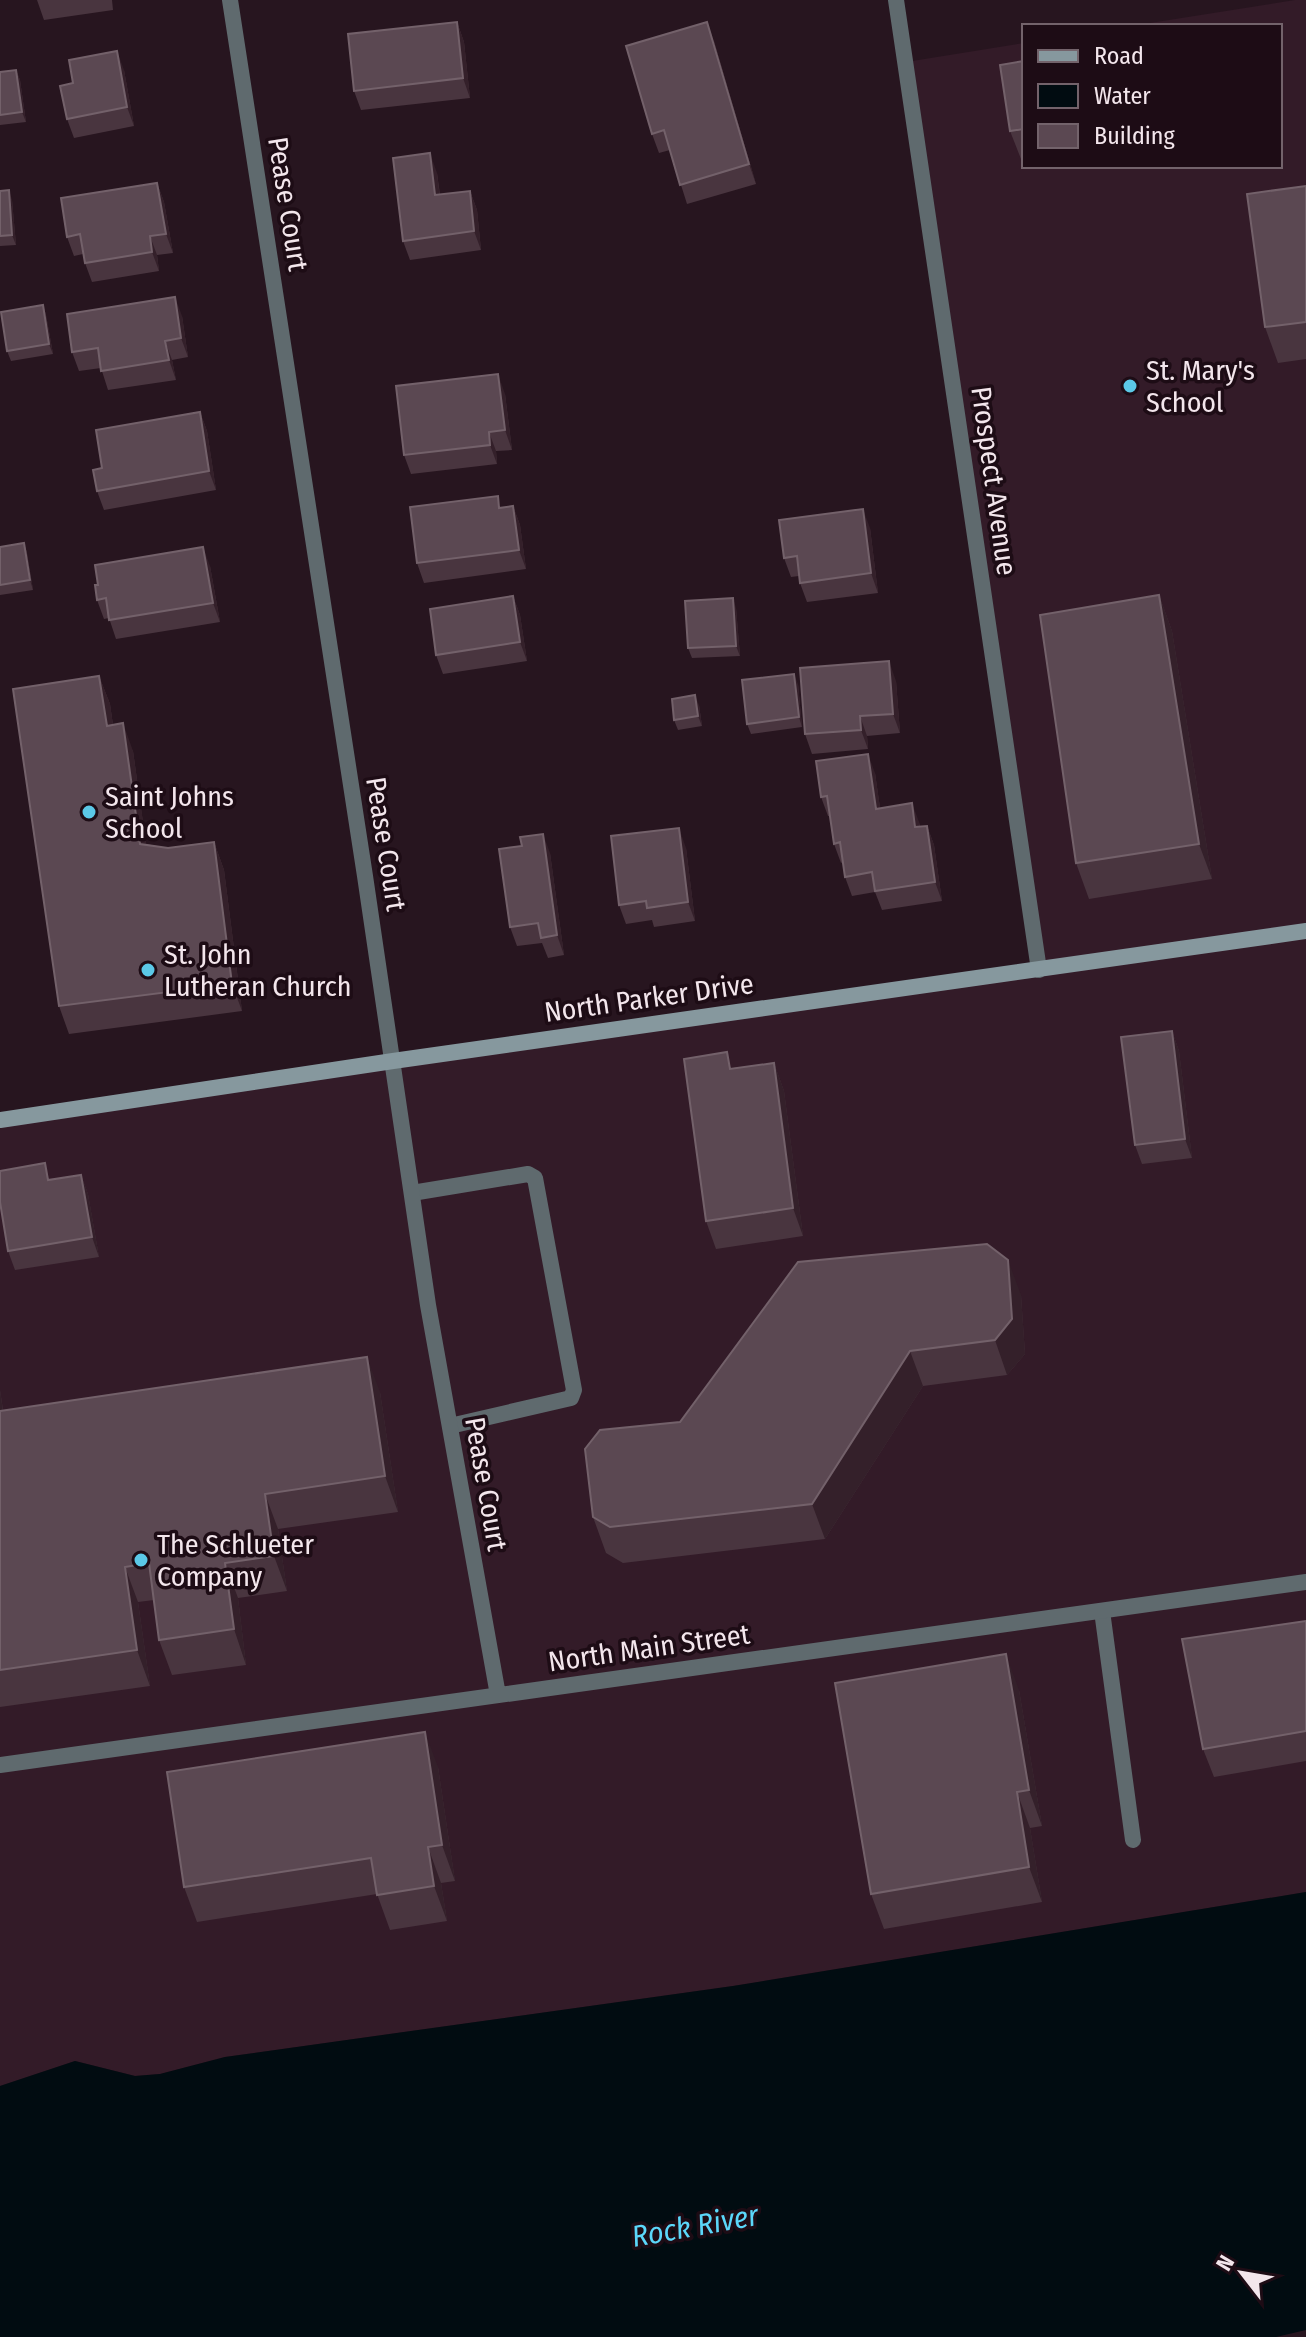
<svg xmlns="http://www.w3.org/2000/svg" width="1306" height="2337" viewBox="0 0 1306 2337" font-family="'Fira Sans Condensed',sans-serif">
	<rect width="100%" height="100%" fill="#27151f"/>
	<path fill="#331b28" d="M1295,0H1306V1892L733,1986L225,2057L160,2074L135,2076L75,2061L0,2086V1120L1039,969L906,62L1024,43V166H1280V26H1131Z"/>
	<path fill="#010c11" d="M1306,1892V2330L1276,2337H0V2086L75,2061L135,2076L160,2074L225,2057L733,1986Z"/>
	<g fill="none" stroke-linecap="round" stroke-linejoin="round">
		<path stroke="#5f6a6e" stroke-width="16" d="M412,1193L528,1174L535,1178L574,1390L571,1398L450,1426
			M1102,1611L1133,1840"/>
		<path stroke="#5f6a6e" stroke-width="16" d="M230,0L365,876L428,1305L498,1695
			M896,0L1039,970
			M0,1765L1306,1582"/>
		<path stroke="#86989e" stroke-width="16" d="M0,1120L393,1061L1306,931"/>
	</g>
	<path fill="#49353f" d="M37,0H112L113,10L44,20Z
		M457,22L464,42L470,98L361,110L354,91Z
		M714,41L756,184L687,204L670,150L659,153L652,134Z
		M1024,61V159H1021L1010,131Z
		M16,70L20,80L26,122L0,125V72Z
		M124,70L134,126L74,138L67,119L73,83Z
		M437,173L440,195L470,191L477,210L481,250L410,260L403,241Z
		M157,183L164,202L173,253L157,255L159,271L92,282L85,263L83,254L74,256L67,237Z
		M1306,186V359L1278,363L1265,327Z
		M0,191L12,200L16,245L0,246Z
		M43,305L46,315L53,354L11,361L7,351Z
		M182,316L188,357L172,360L176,380L108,390L101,368L79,371L72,352Z
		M505,394L512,450L496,451L497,464L411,474L404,455Z
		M200,412L207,431L216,490L104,510L97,491L102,468Z
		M513,506L520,525L526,569L424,583L417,563Z
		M870,528L878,593L807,602L800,583L799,576L791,577L784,558Z
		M24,543L27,553L33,590L0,595V547Z
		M210,566L220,622L116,639L109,618L104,619L97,600Z
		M1159,595L1172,631L1212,879L1089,899L1076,863Z
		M513,596L520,615L527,661L443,674L436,655Z
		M736,608L740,656L692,658L688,648Z
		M99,676L110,704L113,725L133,751L146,844L168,848L214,842L224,870L242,1011L69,1034L59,1006Z
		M896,681L900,733L867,736L868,749L812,754L805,734Z
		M798,684L802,727L751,734L747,724Z
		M699,705L702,726L678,730L674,720Z
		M875,773L880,808L919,822L920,827L927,826L934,845L942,901L882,910L875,892L852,896L845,877L843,862L841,863L834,844L830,816H828L821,797Z
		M686,848L695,921L654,927L652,920L626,924L619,905Z
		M550,853L564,955L548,958L542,943L517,946L510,927Z
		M1172,1031L1179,1051L1192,1158L1142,1164L1135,1145Z
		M774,1063L784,1091L803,1236L716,1249L706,1221L733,1068Z
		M81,1175L88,1194L99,1257L15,1270L8,1251L51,1180Z
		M1021,1295L1025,1354L1007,1375L923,1386L825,1539L623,1563L606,1553L593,1517L680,1422Z
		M0,1390L3,1410L380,1392L398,1512L278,1529L287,1591L238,1598L246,1665L172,1675L159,1640L154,1600L138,1602L150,1686L0,1707Z
		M1306,1621V1761L1214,1777L1203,1749Z
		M1019,1690L1042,1826L1030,1828L1042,1902L884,1929L871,1894Z
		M438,1767L455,1881L441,1883L447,1921L390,1930L377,1894L197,1922L184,1887Z"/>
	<path fill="#34202a" d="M457,22L464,42L470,98L463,78Z
		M707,22L714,41L756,184L749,164Z
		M117,51L124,70L134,126L127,107Z
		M16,70L20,80L26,122L22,112Z
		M430,153L437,173L442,215L435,195Z
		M157,183L164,202L173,253L166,234Z
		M9,190L12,200L16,245L12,235Z
		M470,191L477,210L481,250L474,231Z
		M150,236L157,255L159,271L152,252Z
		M175,297L182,316L188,357L181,338Z
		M43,305L46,315L53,354L49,344Z
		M165,341L172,360L176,380L169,360Z
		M498,374L505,394L512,450L505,430Z
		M200,412L207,431L216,490L209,471Z
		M489,432L496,451L497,464L490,445Z
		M513,506L520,525L526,569L519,550Z
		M863,509L870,528L878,593L871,573Z
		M24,543L27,553L33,590L30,580Z
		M203,547L210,566L220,622L213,603Z
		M1159,595L1172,631L1212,879L1199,844Z
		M513,596L520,615L527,661L520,642Z
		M733,598L736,608L740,656L736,646Z
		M889,661L896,681L900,733L893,714Z
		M794,674L798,684L802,727L799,717Z
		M99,676L110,704L117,753L107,726Z
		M695,695L699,705L702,726L698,716Z
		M860,716L867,736L868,749L861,730Z
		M123,723L133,751L150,871L140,844Z
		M868,754L875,773L883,828L876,809Z
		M912,803L919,822L922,847L915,827Z
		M927,826L934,845L942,901L935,882Z
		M679,828L686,848L695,921L688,902Z
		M543,834L550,853L564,955L557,935Z
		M214,842L224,870L242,1011L232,984Z
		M1172,1031L1179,1051L1192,1158L1185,1139Z
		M774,1063L784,1091L803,1236L793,1208Z
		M81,1175L88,1194L99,1257L92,1237Z
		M1008,1260L1021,1295L1025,1354L1007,1375L995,1340Z
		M910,1351L923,1386L825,1539L812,1504Z
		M367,1357L380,1392L398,1512L385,1476Z
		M0,1390L8,1447L0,1424Z
		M265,1494L278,1529L287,1591L274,1556Z
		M225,1563L238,1598L246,1665L234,1629Z
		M125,1567L138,1602L150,1686L137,1650Z
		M1006,1654L1019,1690L1042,1826L1029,1790Z
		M425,1732L438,1767L455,1881L442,1845Z
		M1017,1792L1030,1828L1042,1902L1029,1867Z
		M428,1847L441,1883L447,1921L434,1886Z"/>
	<path fill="#5b4852" stroke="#73616a" stroke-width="2" d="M457,22L463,78L354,91L348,34Z
		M707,22L749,164L680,185L664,130L652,134L626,46Z
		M117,51L127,107L67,119L60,86L73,83L69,60Z
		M1024,61V129L1010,131L1000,65Z
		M16,70L22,112L0,115V72Z
		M430,153L435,195L470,191L474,231L403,241L393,158Z
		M157,183L166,234L150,236L152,252L85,263L80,234L67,237L61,198Z
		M1306,186V322L1265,327L1247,194Z
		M9,190L12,235L0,236V191Z
		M175,297L181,338L165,341L169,360L101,371L98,348L72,352L67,314Z
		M43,305L49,344L7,351L1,312Z
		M498,374L505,430L489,432L490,445L404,455L396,386Z
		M200,412L209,471L97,491L93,470L102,468L96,430Z
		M498,496L499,508L513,506L519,550L417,563L410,507Z
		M863,509L871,573L800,583L797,556L784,558L779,520Z
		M24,543L30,580L0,585V547Z
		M203,547L213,603L109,620L106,598L97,600L95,585H98L95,565Z
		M1159,595L1199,844L1076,863L1040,615Z
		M513,596L520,642L436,655L430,609Z
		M733,598L736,646L688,648L685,601Z
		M889,661L893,714L860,716L861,730L805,734L800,668Z
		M794,674L799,717L747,724L742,680Z
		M99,676L107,726L123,723L140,844L168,848L214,842L232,984L59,1006L13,689Z
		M695,695L698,716L674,720L672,699Z
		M868,754L876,809L912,803L915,827L927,826L935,882L875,891L872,872L845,877L840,842L834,844L827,796L821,797L816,761Z
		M679,828L688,902L647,908L646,901L619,905L611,836Z
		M543,834L557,935L541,938L538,923L510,927L499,849L522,846L520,837Z
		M1172,1031L1185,1139L1135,1145L1121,1037Z
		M727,1052L730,1069L774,1063L793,1208L706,1221L684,1059Z
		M45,1163L48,1180L81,1175L92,1237L8,1251L0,1202V1171Z
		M987,1244L1008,1260L1012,1319L995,1340L910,1351L812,1504L610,1527L593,1517L585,1449L600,1430L680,1422L798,1262Z
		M367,1357L385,1476L265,1494L274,1556L225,1563L234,1629L159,1640L149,1563L125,1567L137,1650L0,1670V1411Z
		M1306,1621V1731L1203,1749L1182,1639Z
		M1006,1654L1029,1790L1017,1792L1029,1867L871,1894L835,1683Z
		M425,1732L442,1845L428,1847L434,1886L377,1895L371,1858L184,1887L167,1772Z"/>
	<g fill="#5bc8e7" stroke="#1d0c15" stroke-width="3">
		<circle cx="1130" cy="386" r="8"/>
		<circle cx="89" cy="812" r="8"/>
		<circle cx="148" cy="970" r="8"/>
		<circle cx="141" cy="1560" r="8"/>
	</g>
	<g text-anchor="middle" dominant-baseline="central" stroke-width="7" stroke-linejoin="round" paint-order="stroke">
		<g font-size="28" fill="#f3e6ec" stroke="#1d0c15">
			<text transform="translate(288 204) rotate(81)">Pease Court</text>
			<text transform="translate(994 481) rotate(82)">Prospect Avenue</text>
			<text transform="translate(386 844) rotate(81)">Pease Court</text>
			<text transform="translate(649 998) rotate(-8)">North Parker Drive</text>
			<text transform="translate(486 1484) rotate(80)">Pease Court</text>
			<text transform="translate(649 1648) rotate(-8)">North Main Street</text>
		</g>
		<g font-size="28" fill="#f3e6ec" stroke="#1d0c15" text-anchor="start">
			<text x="1146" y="370">St. Mary's<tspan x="1146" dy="32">School</tspan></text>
			<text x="105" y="796">Saint Johns<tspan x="105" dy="32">School</tspan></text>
			<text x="164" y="954">St. John<tspan x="164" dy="32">Lutheran Church</tspan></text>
			<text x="157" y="1544">The Schlueter<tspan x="157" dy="32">Company</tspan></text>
		</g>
		<g font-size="30" font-style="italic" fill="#5bd7fa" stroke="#1d0c15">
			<text transform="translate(695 2226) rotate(-10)">Rock River</text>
		</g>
	</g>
	<rect x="1022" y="24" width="260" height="144" fill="#1d0c15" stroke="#73636b" stroke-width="2"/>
	<rect x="1038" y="50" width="40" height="12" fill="#86989e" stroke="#73636b" stroke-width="2"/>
	<text x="1094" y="64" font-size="24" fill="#f3e6ec">Road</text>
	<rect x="1038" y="84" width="40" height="24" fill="#010c11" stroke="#73636b" stroke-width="2"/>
	<text x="1094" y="104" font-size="24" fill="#f3e6ec">Water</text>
	<rect x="1038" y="124" width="40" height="24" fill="#5b4852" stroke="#73636b" stroke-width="2"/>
	<text x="1094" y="144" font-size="24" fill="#f3e6ec">Building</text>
	<g transform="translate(1242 2273) rotate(301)" stroke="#1d0c15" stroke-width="6" paint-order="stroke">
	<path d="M0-6L14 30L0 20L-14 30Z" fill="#f3e6ec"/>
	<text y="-12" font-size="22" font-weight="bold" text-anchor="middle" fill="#f3e6ec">N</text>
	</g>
</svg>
